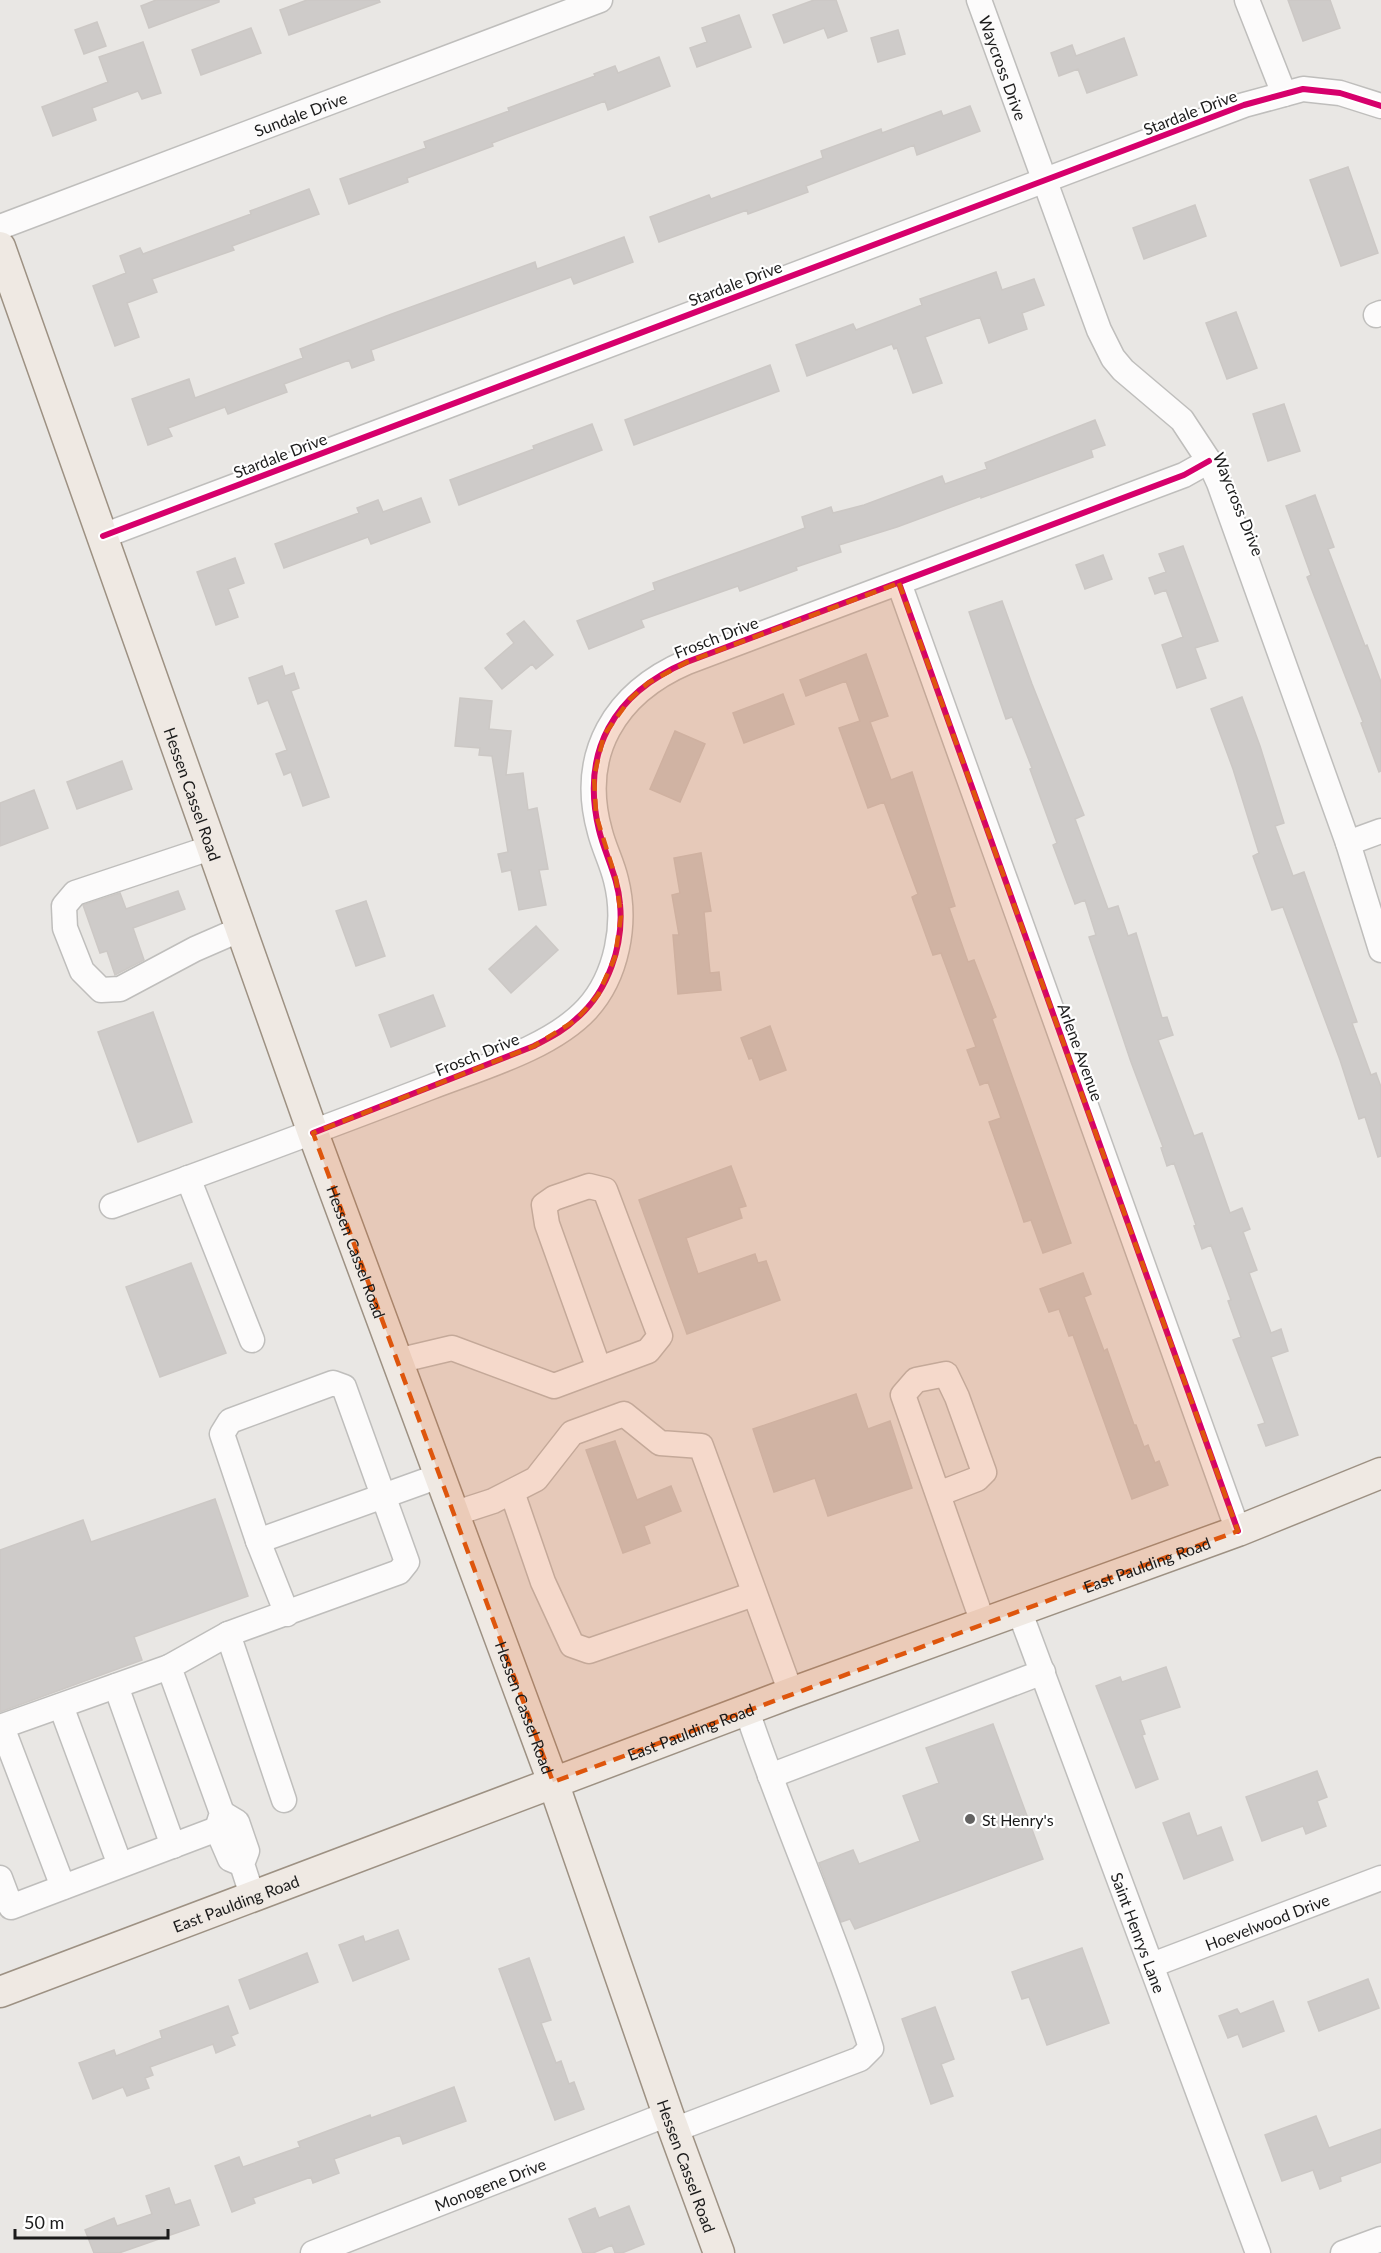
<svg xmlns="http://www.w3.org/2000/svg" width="1381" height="2253" viewBox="0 0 1381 2253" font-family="Lato,sans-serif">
	<rect width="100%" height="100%" fill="#e9e7e4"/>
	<path fill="#cecbc9" stroke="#ccc8c5" stroke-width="1.5" d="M156,0H219V2L149,28L141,6Z
		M307,0H379L380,2L289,35L280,10Z
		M814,0H836L847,31L828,38L824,28L784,43L773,15Z
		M1288,0H1330L1340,28L1303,41Z
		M739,15L751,47L697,67L690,48L707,42L702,28Z
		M97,22L106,46L84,54L75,30Z
		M251,28L261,53L201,75L192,50Z
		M898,30L905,54L878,62L871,38Z
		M1124,38L1137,75L1087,93L1078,69L1059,76L1051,53L1072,45L1076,56Z
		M143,42L161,93L142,99L138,91L92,108L96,120L53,136L42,107L108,82L99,57Z
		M659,57L670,86L608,110L605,101L492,143L493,146L407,178L408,182L349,204L340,179L426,148L424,142L509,111L508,108L595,76L594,74L615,66L618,73Z
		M970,106L980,131L917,155L914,145L806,186L808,192L748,214L747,210L659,242L650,217L709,195L711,199L823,158L821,151L881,129L882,133L941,111L943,116Z
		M1348,167L1378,253L1341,266L1310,180Z
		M309,189L319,214L232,246L234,250L152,279L157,292L127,303L139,337L115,346L93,286L126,273L120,256L140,248L143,254L251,214L250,211Z
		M1195,205L1206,236L1144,259L1133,228Z
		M624,237L633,262L574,284L571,277L371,350L374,360L352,368L349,360L284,384L287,392L228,414L225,407L168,428L172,436L148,445L132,399L189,379L195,398L303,358L300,349L389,315L535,262L537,269Z
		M996,272L1002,290L1034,279L1044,305L1022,313L1027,329L989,343L980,317L925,337L942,383L913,393L897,348L894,349L892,344L807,376L796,345L853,324L856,330L922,305L920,299Z
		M1236,312L1257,368L1227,379L1206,323Z
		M770,365L779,391L634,445L625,420Z
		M1284,404L1300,451L1268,461L1253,414Z
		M1095,420L1105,445L1091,450L1093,457L981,498V496L897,527L839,545L841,552L796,567L797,570L740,591L738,586L641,620L644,627L589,649L577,621L655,590L653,583L805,528L802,517L831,507L833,513L864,505L942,476L945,484L987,469L985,463Z
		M592,424L602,450L459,505L450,480L534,449L533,446Z
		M1315,495L1334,547L1328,549L1365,646L1367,645L1381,682V771L1379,772L1361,723L1363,722L1307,577L1311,575L1286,506Z
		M421,498L430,522L371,544L368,537L284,568L275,544L359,513L357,508L378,500L383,512Z
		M1183,546L1218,641L1195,648L1206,678L1177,688L1162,645L1183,637L1166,590L1155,594L1149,578L1166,572L1159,554Z
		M1103,555L1112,579L1085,589L1076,565Z
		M235,558L244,583L228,589L238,617L216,625L197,572Z
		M1002,601L1032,684L1084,815L1075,819L1108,909L1118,906L1128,936L1136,933L1162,1018L1167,1017L1173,1035L1158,1040L1194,1136L1202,1133L1230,1213L1242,1208L1250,1229L1243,1232L1257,1270L1249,1273L1271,1333L1281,1329L1288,1351L1271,1357L1298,1435L1266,1446L1258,1425L1265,1423L1233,1340L1241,1337L1228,1301L1231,1300L1211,1245L1202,1249L1194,1226L1196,1225L1174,1163L1167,1166L1161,1148L1163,1147L1131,1062L1089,937L1096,935L1085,900L1075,904L1053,845L1057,843L1030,769L1032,768L1012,717L1006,719L969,612Z
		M524,621L553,655L536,669L532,664L502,689L485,668L514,643L507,634Z
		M866,654L888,716L870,722L891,780L912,772L955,906L949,908L968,962L974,960L996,1017L992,1019L1071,1243L1043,1253L1031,1220L1024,1222L1017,1201L989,1122L1001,1118L988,1082L980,1085L967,1050L976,1047L941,953L933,955L912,897L918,894L884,802L868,808L839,728L860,721L846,681L806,696L800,680Z
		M282,666L285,676L294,673L299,688L291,691L329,797L303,806L291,772L284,775L276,754L287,750L268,700L258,704L249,678Z
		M783,694L794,724L744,743L733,713Z
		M1242,697L1260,746L1284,823L1275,826L1293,876L1304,872L1357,1022L1352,1023L1371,1075L1376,1073L1381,1087V1156L1378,1157L1365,1117L1359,1119L1340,1060L1283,907L1272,910L1253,856L1259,853L1233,769L1211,709Z
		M460,698L492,701L489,729L511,731L506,775L523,773L528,810L537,808L548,869L539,870L546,905L519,910L511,870L502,872L498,854L508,852L492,756L479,755L480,748L455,746Z
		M675,731L705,744L680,802L650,789Z
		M122,761L132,789L77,809L67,782Z
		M34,790L48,828L0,846V803Z
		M701,853L711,911L704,912L710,973L719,972L721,990L678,994L673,935H679L672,895L680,893L674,858Z
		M178,891L185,909L133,928L144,960L115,975L107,951L100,953L83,905L120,893L126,909Z
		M366,901L385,956L356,966L336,911Z
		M536,926L558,950L511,993L489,969Z
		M433,995L445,1026L391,1047L379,1015Z
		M153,1012L192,1122L138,1142L98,1032Z
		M770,1026L786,1070L760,1080L752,1058L749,1059L741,1038Z
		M731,1166L746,1206L739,1208L742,1218L686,1238L698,1274L755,1254L758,1263L766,1261L780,1300L687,1334L639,1200Z
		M191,1263L226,1353L160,1377L126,1287Z
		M1083,1273L1091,1294L1084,1297L1104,1351L1107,1349L1134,1425H1136L1144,1447L1148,1445L1155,1463L1159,1461L1168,1485L1132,1499L1073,1335L1069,1336L1059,1309L1049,1312L1040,1289Z
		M856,1394L868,1429L890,1421L912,1488L828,1516L815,1478L774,1492L753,1429Z
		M615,1441L637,1500L671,1486L681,1511L644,1526L650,1543L623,1553L586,1450Z
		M215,1499L248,1596L134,1637L142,1660L0,1712V1550L83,1520L91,1542Z
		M1166,1667L1180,1707L1140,1720L1145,1734L1142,1735L1158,1779L1136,1788L1096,1686L1120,1677L1122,1682Z
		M993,1724L1043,1859L855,1929L850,1919L841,1922L819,1863L853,1850L859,1864L920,1841L903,1796L939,1783L926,1748Z
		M1317,1771L1327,1797L1317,1801L1326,1826L1306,1834L1303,1826L1262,1841L1246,1797Z
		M1189,1813L1197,1836L1221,1827L1233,1860L1184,1879L1163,1823Z
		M398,1930L409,1959L353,1981L339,1945L363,1936L365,1942Z
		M1082,1948L1109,2023L1047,2045L1029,1997L1022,1999L1012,1972Z
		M307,1953L318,1982L250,2009L239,1980Z
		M529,1958L551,2020L541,2023L556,2063L561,2061L569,2084L574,2082L584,2109L555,2120L499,1969Z
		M1368,1979L1379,2008L1319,2031L1308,2002Z
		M1273,2001L1284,2031L1243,2047L1238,2034L1228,2038L1219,2016L1237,2009L1240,2014Z
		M228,2006L238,2033L231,2036L235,2045L216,2053L213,2044L150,2067L153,2075L145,2078L149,2088L127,2096L123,2087L93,2099L79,2063L114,2050L116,2056L162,2038L160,2031Z
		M935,2007L954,2059L941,2064L953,2096L931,2104L902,2019Z
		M454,2087L466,2121L403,2144L400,2135L334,2159L339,2173L313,2183L311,2177L253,2198L255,2203L232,2212L215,2166L239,2157L243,2167L300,2147L298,2142L370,2115L371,2118Z
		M1316,2116L1329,2148L1381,2129V2162L1340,2177L1341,2181L1320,2189L1313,2170L1282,2181L1265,2135Z
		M169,2188L175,2205L190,2200L199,2225L119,2253H94L85,2230L114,2218L117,2226L152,2214L146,2196Z
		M629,2206L644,2244L622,2253H615L612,2245L593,2253H583L569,2219L595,2208L599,2218Z"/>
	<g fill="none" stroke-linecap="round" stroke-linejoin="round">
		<g stroke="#bfbebc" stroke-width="27">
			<g id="minor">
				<path id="s1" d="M979,0L1099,330L1113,358L1123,370L1182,420L1209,461L1219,483L1348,843L1381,950"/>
				<path d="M1247,0L1284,94"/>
				<path id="s2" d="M0,227L600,0"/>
				<path d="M1376,315L1381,313"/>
				<path d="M103,536L1244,105L1303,89L1340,93L1381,106"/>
				<path d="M899,583L1238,1531"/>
				<path d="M1348,843L1381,831"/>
				<path d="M213,847L75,893L64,906L65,928L82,971L101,990L120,989L195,949L241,929"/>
				<path d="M188,1178L252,1340"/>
				<path d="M112,1206C219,1167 325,1128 431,1087C480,1068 551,1048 587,1009C617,976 627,923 616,880C612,863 604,848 600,832C578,754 615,693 687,662L1184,475L1209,461"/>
				<path d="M397,1361L452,1348L554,1386L648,1351L660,1336L605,1190L589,1186L554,1198L544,1205L547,1224L599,1369"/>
				<path d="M512,1492L543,1582L572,1645L589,1651L754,1594"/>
				<path d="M938,1494L977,1479L984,1472L957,1397L946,1374L916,1380L903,1395L983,1623"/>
				<path d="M453,1514L493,1501L536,1479L572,1433L624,1414L660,1443L701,1446L791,1693"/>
				<path d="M258,1541L439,1476"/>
				<path id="s3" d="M1019,1610L1258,2253"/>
				<path d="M228,1634L284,1800"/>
				<path d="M116,1686L173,1846"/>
				<path d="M61,1706L120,1865"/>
				<path d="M0,1727L169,1667"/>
				<path d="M2,1727L63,1887"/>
				<path d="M770,1776L1043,1672"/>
				<path d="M222,1813L237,1822L247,1851L242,1864L252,1895"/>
				<path d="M242,1864L230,1859L217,1829L222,1813L169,1667L228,1634L399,1572L407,1562L344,1387L333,1383L230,1421L222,1434L258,1541L287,1614"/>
				<path d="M0,1878L11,1907L217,1829"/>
				<path id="s4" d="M1152,1965L1381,1878"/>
				<path d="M674,2130L860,2059L871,2048C835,1934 785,1824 747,1711"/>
				<path id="s5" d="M313,2253L668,2114"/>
				<path d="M1343,2253L1381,2239"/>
			</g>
		</g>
		<g stroke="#9d9183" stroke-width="33">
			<g id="major">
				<path id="s6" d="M0,247L313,1133L553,1782L668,2114L719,2253"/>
				<path id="s7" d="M0,1992L791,1693L1238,1531L1381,1473"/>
			</g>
		</g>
		<use href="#minor" stroke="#fcfbfb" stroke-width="24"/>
		<use href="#major" stroke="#efe9e3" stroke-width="30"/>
		<g stroke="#fff" stroke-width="10">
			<path id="cycleway" d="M103,536L1244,105L1303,89L1340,93L1381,106
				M899,583L1238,1531
				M313,1133L534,1046C549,1038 564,1031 576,1019C608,992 624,945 620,904C618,877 605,855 599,830C580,751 614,693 687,662L1184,475L1209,461"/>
		</g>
		<use href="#cycleway" stroke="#d6006c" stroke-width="6"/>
	</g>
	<path fill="#de560d" fill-opacity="0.2" stroke="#de560d" stroke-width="4.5" stroke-dasharray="12 8" stroke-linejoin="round" d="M899,583L1238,1531L553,1782L313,1133L534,1046L576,1020L598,995L615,957L621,916L616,879L596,815L594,776L604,735L630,699L648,683L687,662Z"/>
	<circle fill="#636261" stroke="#fff" stroke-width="2" cx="970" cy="1819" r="6"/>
	<g text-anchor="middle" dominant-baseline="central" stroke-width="4.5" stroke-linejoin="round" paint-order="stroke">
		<g font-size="16" fill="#1b1b1b" stroke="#fff">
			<text stroke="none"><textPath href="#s1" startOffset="72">Waycross Drive</textPath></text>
			<text transform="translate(1190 112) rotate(-21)">Stardale Drive</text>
			<text stroke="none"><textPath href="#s2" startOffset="321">Sundale Drive</textPath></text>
			<text transform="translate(735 283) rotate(-21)">Stardale Drive</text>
			<text transform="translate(280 455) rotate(-21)">Stardale Drive</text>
			<text transform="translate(1239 504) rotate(68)">Waycross Drive</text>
			<text transform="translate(716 637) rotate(-21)">Frosch Drive</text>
			<text stroke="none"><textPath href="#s6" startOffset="580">Hessen Cassel Road</textPath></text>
			<text transform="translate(1081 1052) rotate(70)">Arlene Avenue</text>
			<text transform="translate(477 1054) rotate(-22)">Frosch Drive</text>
			<text stroke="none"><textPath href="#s6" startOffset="1066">Hessen Cassel Road</textPath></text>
			<text stroke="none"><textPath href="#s7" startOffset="1224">East Paulding Road</textPath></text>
			<text stroke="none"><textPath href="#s6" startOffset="1552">Hessen Cassel Road</textPath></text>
			<text stroke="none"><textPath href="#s7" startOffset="738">East Paulding Road</textPath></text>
			<text stroke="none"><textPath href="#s7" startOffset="252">East Paulding Road</textPath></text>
			<text stroke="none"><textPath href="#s4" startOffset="123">Hoevelwood Drive</textPath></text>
			<text stroke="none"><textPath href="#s3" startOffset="344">Saint Henrys Lane</textPath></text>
			<text stroke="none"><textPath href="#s6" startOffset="2038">Hessen Cassel Road</textPath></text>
			<text stroke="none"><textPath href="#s5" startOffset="190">Monogene Drive</textPath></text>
		</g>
		<g font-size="16" fill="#1b1b1b" stroke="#fff" text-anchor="start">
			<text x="982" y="1819">St Henry's</text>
		</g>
	</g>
	<path d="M15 2229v9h153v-9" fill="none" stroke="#1b1b1b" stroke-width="3"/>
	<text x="24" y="2229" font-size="18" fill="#1b1b1b" stroke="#ffffff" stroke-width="4.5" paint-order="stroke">50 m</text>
</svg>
